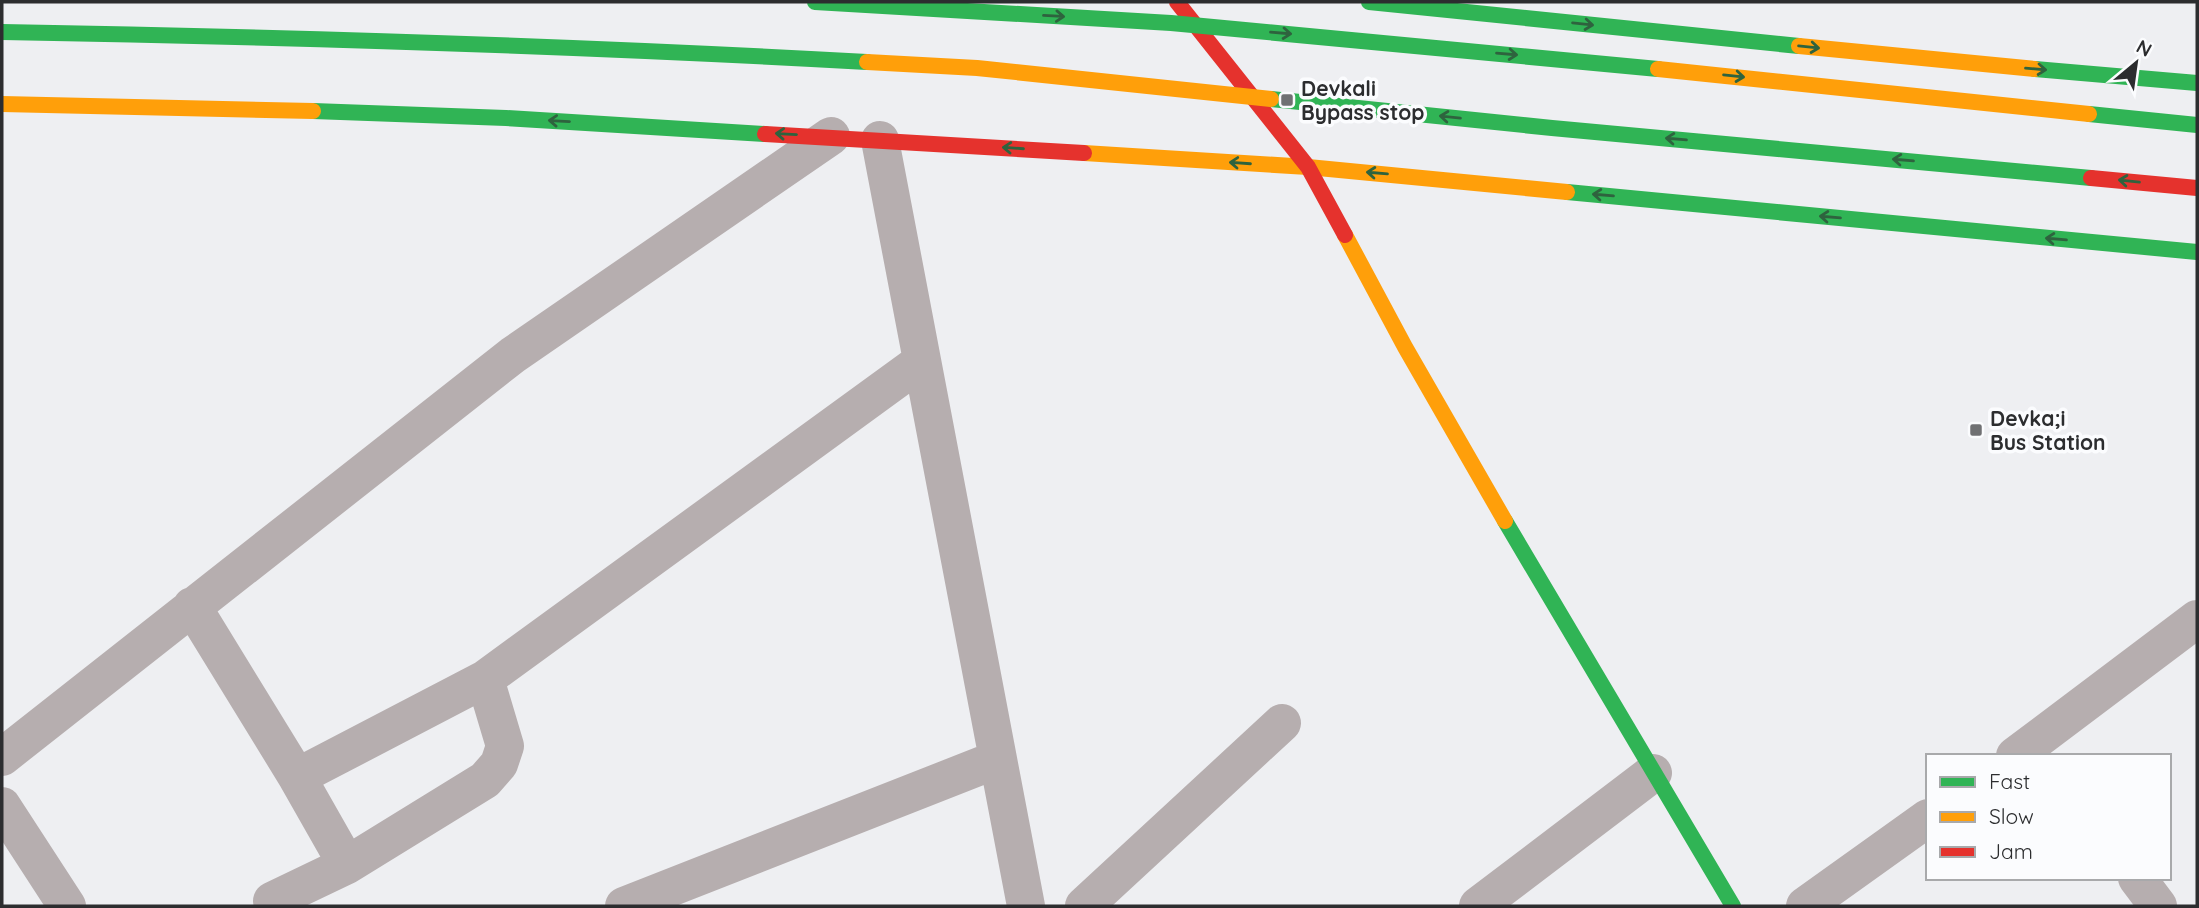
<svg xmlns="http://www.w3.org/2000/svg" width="2199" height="908" viewBox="0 0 2199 908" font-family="Quicksand,sans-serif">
	<rect width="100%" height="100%" fill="#eeeff2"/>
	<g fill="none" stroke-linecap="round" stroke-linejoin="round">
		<path stroke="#b6aeaf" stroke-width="38" d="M880,140L1026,906
			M192,606L297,777L347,865
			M2015,756L2197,619
			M2,757L513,355L831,136
			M297,777L485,679L922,361
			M2,806L67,906
			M2137,878L2158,906
			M272,901L347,865L485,780L499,764L505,746L485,679
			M624,906L998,759
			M1084,906L1282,723
			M1478,906L1653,773
			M1805,906L1928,818"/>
		<path stroke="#30b455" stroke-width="16" d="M1369,2L1799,46
			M2035,69L2197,83
			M313,111L506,118L765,134
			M1567,192L2197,252
			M1505,521L1733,906"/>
		<path stroke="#ff9f0a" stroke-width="16" d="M1799,46L2035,69
			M2,104L313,111
			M1084,153L1308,167L1567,192
			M1345,235L1405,347L1505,521"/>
		<path stroke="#e5322d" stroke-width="16" d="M1177,2L1308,167L1345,235
			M765,134L1084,153"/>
		<path stroke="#30b455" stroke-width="16" d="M815,2L1171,23L1658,69
			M2,32C291,37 579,46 867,62
			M1271,99L1552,128L2091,178
			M2089,114L2197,125"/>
		<path stroke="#ff9f0a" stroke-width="16" d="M867,62L977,68L1271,99
			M1658,69L2089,114"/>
		<path stroke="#e5322d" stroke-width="16" d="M2091,178L2197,188"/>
	</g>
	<defs><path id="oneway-shaft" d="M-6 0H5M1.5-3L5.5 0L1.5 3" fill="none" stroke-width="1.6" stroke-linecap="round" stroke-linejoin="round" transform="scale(1.75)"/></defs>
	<g stroke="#2e633e">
		<use href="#oneway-shaft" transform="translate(1054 16) rotate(3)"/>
		<use href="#oneway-shaft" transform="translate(1583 24) rotate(6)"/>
		<use href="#oneway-shaft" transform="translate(1281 33) rotate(5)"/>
		<use href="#oneway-shaft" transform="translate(1809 47) rotate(6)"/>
		<use href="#oneway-shaft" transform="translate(1507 54) rotate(5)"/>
		<use href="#oneway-shaft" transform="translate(2036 69) rotate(5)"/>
		<use href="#oneway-shaft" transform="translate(1734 76) rotate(6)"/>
		<use href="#oneway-shaft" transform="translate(1450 117) rotate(-174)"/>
		<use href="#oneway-shaft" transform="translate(559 121) rotate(-177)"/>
		<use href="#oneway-shaft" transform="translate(786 134) rotate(-177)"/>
		<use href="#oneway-shaft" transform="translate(1676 139) rotate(-175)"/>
		<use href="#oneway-shaft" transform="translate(1013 148) rotate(-176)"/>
		<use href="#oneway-shaft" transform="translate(1903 160) rotate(-175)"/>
		<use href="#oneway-shaft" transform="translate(1240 163) rotate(-176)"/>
		<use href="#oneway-shaft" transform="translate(1377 173) rotate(-175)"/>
		<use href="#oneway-shaft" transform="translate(2129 181) rotate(-174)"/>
		<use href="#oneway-shaft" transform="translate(1603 195) rotate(-175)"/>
		<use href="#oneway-shaft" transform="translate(1830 217) rotate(-175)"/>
		<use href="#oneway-shaft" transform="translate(2056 239) rotate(-175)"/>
	</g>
	<g fill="#707173" stroke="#fbfcfe" stroke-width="2.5">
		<rect x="1280" y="93" width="14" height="14" rx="3.5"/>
		<rect x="1969" y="423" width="14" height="14" rx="3.5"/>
	</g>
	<g text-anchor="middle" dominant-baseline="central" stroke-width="7" stroke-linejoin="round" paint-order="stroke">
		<g font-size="21" font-weight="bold" fill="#2c2d2f" stroke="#fbfcfe" text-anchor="start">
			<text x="1301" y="88">Devkali<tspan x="1301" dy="24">Bypass stop</tspan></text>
			<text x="1990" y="418">Devka;i<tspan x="1990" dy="24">Bus Station</tspan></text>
		</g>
	</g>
	<rect width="2199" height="908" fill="none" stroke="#2c2d2f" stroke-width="7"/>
	<rect x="1926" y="754" width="245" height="126" fill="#fbfcfe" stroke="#a8a9ab" stroke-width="2"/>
	<rect x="1940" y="777" width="35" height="10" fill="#30b455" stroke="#a8a9ab" stroke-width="2"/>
	<text x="1989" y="789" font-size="21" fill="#2c2d2f">Fast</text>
	<rect x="1940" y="812" width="35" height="10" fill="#ff9f0a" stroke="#a8a9ab" stroke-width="2"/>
	<text x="1989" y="824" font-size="21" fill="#2c2d2f">Slow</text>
	<rect x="1940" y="847" width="35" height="10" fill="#e5322d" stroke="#a8a9ab" stroke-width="2"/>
	<text x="1989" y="859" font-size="21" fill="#2c2d2f">Jam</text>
	<g transform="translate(2136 63) rotate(29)" stroke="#fbfcfe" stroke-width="5" paint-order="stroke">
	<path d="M0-5L12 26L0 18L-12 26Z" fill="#2c2d2f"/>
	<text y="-10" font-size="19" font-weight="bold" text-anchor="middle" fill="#2c2d2f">N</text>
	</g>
</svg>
